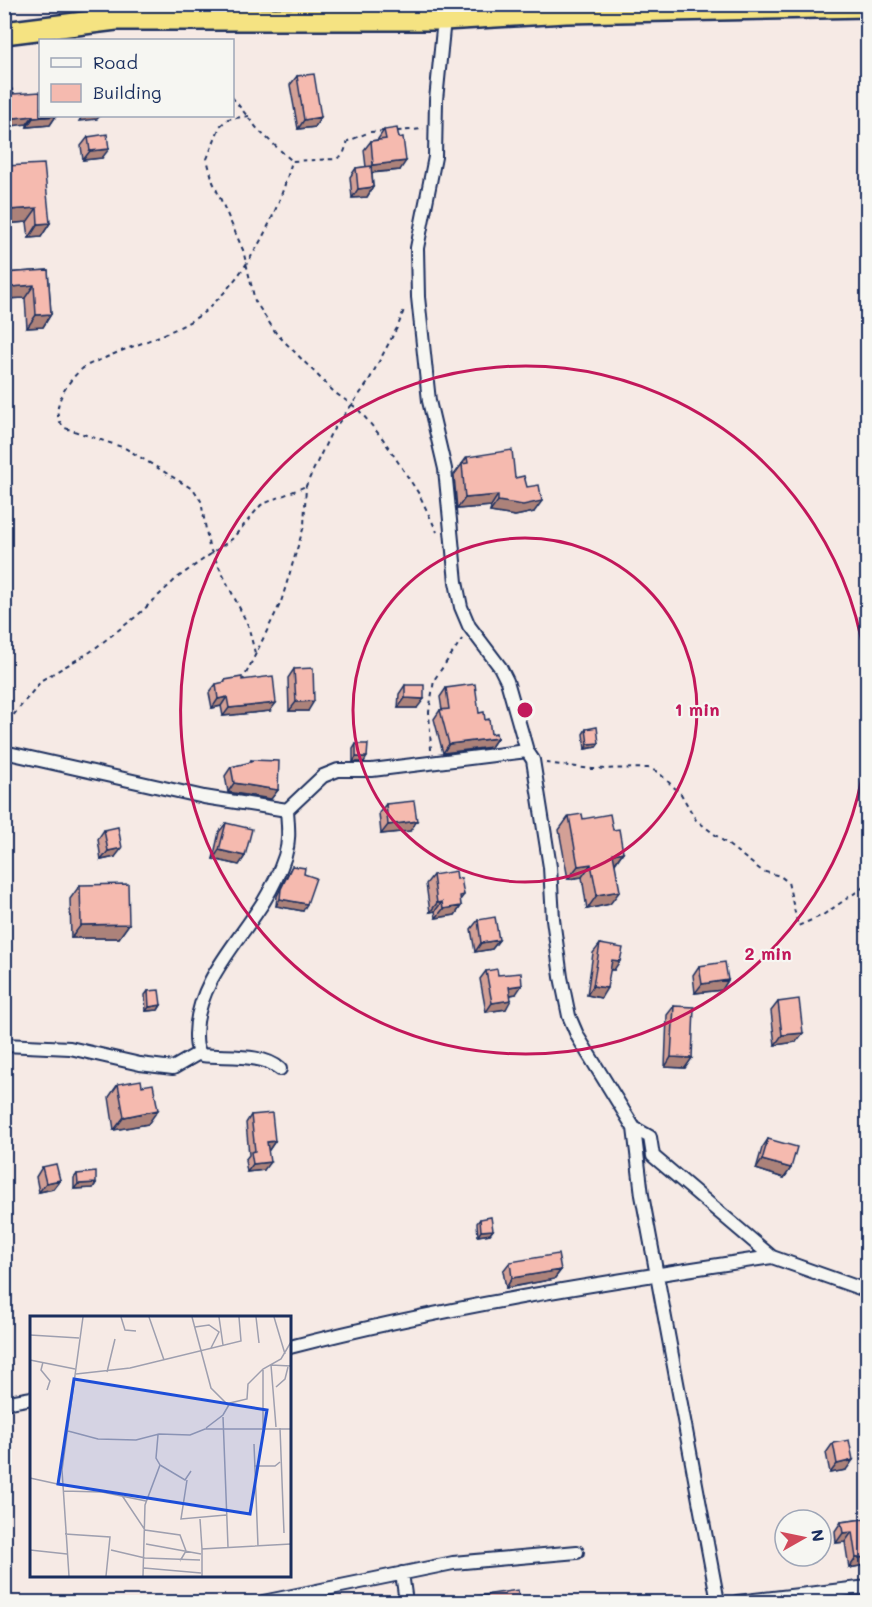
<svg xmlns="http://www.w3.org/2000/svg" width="872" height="1607" viewBox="0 0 872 1607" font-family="Mali,sans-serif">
	<rect width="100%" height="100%" fill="#f6eae5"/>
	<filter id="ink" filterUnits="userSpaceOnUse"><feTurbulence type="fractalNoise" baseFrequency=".0167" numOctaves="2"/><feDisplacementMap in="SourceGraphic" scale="12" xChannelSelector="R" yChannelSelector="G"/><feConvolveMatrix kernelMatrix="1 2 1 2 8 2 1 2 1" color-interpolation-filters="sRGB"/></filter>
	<g filter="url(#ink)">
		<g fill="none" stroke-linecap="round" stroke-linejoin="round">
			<g stroke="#1b2f5e" stroke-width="16">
				<path id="street" d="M444,19L436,100L435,157L417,248L418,297L429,401L445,469L456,582L461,607L469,626L500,667L507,681L527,751L533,760L550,867L553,919L561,977L569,1016L578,1037L634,1128L642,1195L718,1602
					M4,752L204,797L287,810L323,776L338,770H372L527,751
					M4,1045L70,1048L140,1064L173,1068L199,1053
					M280,1069C263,1053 226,1058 202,1055C196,1050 196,1042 196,1034C197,982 238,943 264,901C272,888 280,871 285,856C290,840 288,826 287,810
					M634,1128L650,1137L653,1156L772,1257L868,1291
					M290,1347C447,1306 611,1281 772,1257
					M4,1403L32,1398
					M402,1573L406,1602
					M263,1602L453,1563L577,1552
					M737,1602L868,1587"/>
			</g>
			<g stroke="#1b2f5e" stroke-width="26">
				<path id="highway" d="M4,33L116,19H444L566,12L868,6"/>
			</g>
			<path stroke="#1b2f5e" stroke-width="2" stroke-dasharray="4.5 4.5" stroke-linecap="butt" d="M232,97L259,131L291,160
				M249,116L228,119L220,126L207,159L213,182L243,250L255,301L276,333L334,392L358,409L383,439L419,494L437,532
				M397,131L424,129
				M255,653L248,625L209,547L201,501L194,490L125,448L65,428C46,412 68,380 82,369C89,363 99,361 107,357C138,343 186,330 210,307C252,267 277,216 292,161L336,159L343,155L348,141L370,132L385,131
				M242,682L281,602L304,526L306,486L310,477L331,433L367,384L398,326L405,307
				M4,730L11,718L42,680L90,652L138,615L177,578L232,539L261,505L306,486
				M431,750L429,712L434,680L462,639
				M546,763L592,769L648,768L658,772L681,794L696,820L762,871L780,876L788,882L798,926L823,915L868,884"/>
			<use href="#street" stroke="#f6f6f2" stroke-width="12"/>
			<use href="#highway" stroke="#f5e382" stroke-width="21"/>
		</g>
		<path fill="#d3a096" stroke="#1b2f5e" stroke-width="1.5" d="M297,76L315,127L298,129L290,85Z
			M13,94L56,116L50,125L27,127V124Z
			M384,130L400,170L372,173L373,187L367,197L352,198L350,177L356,168L366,167L364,150L371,141L378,140V139Z
			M88,137L102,158L83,160L81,146Z
			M5,166L50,223L41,237L29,238L27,222L4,224Z
			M48,270L51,314L43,327L27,328L25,298L4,299V273Z
			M467,457L515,478L534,512L515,516L490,512L491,506L457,509L454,475Z
			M294,669L308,711H289L288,678Z
			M225,680H242L270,711L223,716L221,706L212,708L209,693L216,684L223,683Z
			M405,685L417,708H398L399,694Z
			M446,688L479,713L485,720L491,734L497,738L491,747L443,753L434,719L440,710H442L440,697Z
			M586,729L599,743L596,747L585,749L583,734Z
			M356,744L364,762H353V749Z
			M251,760L278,790L271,799L228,792L225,776L231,767L249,763Z
			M386,804L410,831L381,834L379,813Z
			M569,816L583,819L613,830L623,852L615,864L610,904L587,909L582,877L568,879L559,830Z
			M226,823L245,856L239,865L213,859L219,832Z
			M104,830L115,857L101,860L98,839Z
			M292,866L304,874L303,911L276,906L277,896L288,873Z
			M433,875L457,879L464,895L460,900L461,906L455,915L436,918L435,911L430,912L426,884Z
			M80,885L129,924L119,938H71L70,899Z
			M478,920L499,940L492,949L475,952L471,929Z
			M600,944L614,970H610L601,998L587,995L593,953Z
			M699,966L728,980L722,990L695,993L693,975Z
			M486,971L498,975L516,994L511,995L506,1009L486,1012L480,979Z
			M148,991L161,1005L158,1010L146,1011L145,995Z
			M778,1002L796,1042L775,1045L771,1011Z
			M674,1006L692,1058L685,1068L665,1067L667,1015Z
			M118,1084L142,1086L148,1124L114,1130L109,1097Z
			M251,1115L275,1141L269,1150H268L264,1170L247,1172L245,1160L249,1155L246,1123Z
			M768,1139L791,1168L784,1178L756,1169L762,1148Z
			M42,1167L60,1180L53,1189L39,1192L36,1177Z
			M77,1174L96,1183L93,1188L74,1189V1178Z
			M480,1219L493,1230L490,1234L478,1236L477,1223Z
			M510,1262L561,1270L554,1279L506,1288L503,1271Z
			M833,1443L846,1470L830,1473L826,1453Z
			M867,1487V1510L865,1491Z
			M864,1519L865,1565L849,1568L845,1542L836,1543L835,1531L841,1522Z
			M478,1596L520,1602H473Z"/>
		<path fill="#ac827a" stroke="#1b2f5e" stroke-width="1.5" d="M33,116L27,124L4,127V119Z
			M56,116L50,125L27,127L33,118Z
			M82,116H100L97,119L79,121Z
			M321,117L315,127L298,129L304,120Z
			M109,149L102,158L83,160L90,151Z
			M406,161L400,170L367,173L373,165Z
			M373,187L367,197L352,198L358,189Z
			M37,208L27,222L4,224V216L8,210Z
			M50,223L41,237L29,238L38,224Z
			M11,281L4,290V282Z
			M34,285L25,298L4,299V296L11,287Z
			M51,314L43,327L27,328L36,315Z
			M498,495L491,506L457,509L465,498Z
			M498,501H542L534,512L515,516L490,512Z
			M227,697L221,706L212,708L218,699Z
			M405,698L424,699L417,708H398Z
			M314,701L308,711H289L296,702Z
			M276,703L270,711L223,716L229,708Z
			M497,738L491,747L443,753L449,744Z
			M599,743L596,747L585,749L588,744Z
			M356,757H367L364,762H353Z
			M234,783L278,790L271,799L228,792Z
			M417,821L410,831L381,834L388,825Z
			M122,848L115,857L101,860L108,851Z
			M219,850L245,856L239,865L213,859Z
			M623,852L613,866V854Z
			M591,864L582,877L568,879L578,866Z
			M620,891L610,904L587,909L597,895Z
			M280,899L307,904L303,911L276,906Z
			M442,902L435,911L430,912L437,903Z
			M461,906L455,915L436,918L443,909Z
			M129,924L119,938H71L81,925Z
			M499,940L492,949L475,952L481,943Z
			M612,960L620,961L614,970L606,969Z
			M728,980L722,990L695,993L702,984Z
			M522,985L516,994L503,996L509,987Z
			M593,986L607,988L601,998L587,995Z
			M511,1000L506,1009L486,1012L492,1003Z
			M161,1005L158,1010L146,1011L149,1007Z
			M803,1033L796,1042L775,1045L782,1035Z
			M671,1057L692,1058L685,1068L665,1067Z
			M158,1110L148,1124L114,1130L124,1117Z
			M275,1141L269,1150H261L267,1142Z
			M762,1160L791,1168L784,1178L756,1169Z
			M270,1162L264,1170L247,1172L253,1164Z
			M60,1180L53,1189L39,1192L46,1183Z
			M96,1183L93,1188L74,1189L78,1184Z
			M493,1230L490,1234L478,1236L481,1231Z
			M561,1270L554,1279L506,1288L512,1278Z
			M853,1460L846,1470L830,1473L837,1464Z
			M852,1532L845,1542L836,1543L843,1533Z
			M867,1557V1561L865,1565L849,1568L856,1558Z"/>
		<path fill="#f5baaf" stroke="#1b2f5e" stroke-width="1.5" d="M314,74L321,117L304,120L297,76Z
			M12,89L13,94L40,92V116H56L33,118V116L4,119V90Z
			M397,128L399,138L403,137L406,161L373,165L371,141L386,139L384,130Z
			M107,134L109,149L90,151L88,137Z
			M44,164L50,223L38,224L37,208L8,210L5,166Z
			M371,166L373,187L358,189L356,168Z
			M48,270L51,314L36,315L34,285L11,287V281L4,282V273Z
			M512,450L515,478L524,476L527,487L539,485L542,501L523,505L498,501V495L465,498L462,464L468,463L467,457Z
			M313,668L314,701L296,702L294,669Z
			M273,676L276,703L229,708L227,697L218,699L216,684L225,682V680L242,677V680Z
			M475,684L479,713L484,712L485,720L489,719L491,734L496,733L497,738L449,744L440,710L449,709L446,688Z
			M405,685H424V699L405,698Z
			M597,727L599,743L588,744L586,729Z
			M356,744H368L367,757H356Z
			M251,760L279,761L278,790L234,783L231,767L251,762Z
			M414,801L417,821L388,825L386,804Z
			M582,814L583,819L610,814L613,830L619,829L623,852L613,854L620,891L597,895L591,864L578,866L569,816Z
			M226,823L252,829L245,856L219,850Z
			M118,827L122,848L108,851L104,830Z
			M292,866L305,868L304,874L316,878L307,904L280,899L281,889Z
			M456,871L457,879L461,878L464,895L460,896L461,906L443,909L442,902L437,903L433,875Z
			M128,884L129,924L81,925L80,885Z
			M495,917L499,940L481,943L478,920Z
			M600,944L623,948L620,961L612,960L607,988L593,986Z
			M725,962L728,980L702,984L699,966Z
			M497,969L498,975L521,973L522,985L509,987L511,1000L492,1003L486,971Z
			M159,990L161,1005L149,1007L148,991Z
			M799,999L803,1033L782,1035L778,1002Z
			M674,1006L694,1007L692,1058L671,1057Z
			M141,1080L142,1086L153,1084L158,1110L124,1117L118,1084Z
			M272,1113L275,1141L267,1142L270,1162L253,1164L251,1152L255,1151L251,1115Z
			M768,1139L797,1147L791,1168L762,1160Z
			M56,1164L60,1180L46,1183L42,1167Z
			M96,1172V1183L78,1184L77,1174Z
			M491,1217L493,1230L481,1231L480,1219Z
			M558,1254L561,1270L512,1278L510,1262Z
			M849,1440L853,1460L837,1464L833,1443Z
			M864,1519L867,1538V1557L856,1558L852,1532L843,1533L841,1522Z
			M518,1590L520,1602H479L478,1596Z"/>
	</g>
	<g fill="none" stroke="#c2185b" stroke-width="3">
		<circle cx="525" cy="710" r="172"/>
		<path d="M867 743A344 344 0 1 1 867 677"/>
	</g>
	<g transform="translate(30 1316)">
		<rect width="261" height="261" fill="#f6eae5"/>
		<path fill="none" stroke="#9e9faf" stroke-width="1.5" d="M91,1L95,14L106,15M119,1L134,44M162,1L181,72L198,89M189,1L193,29M226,1L229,27M244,1L255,38M165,11L179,9L189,16L181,32M0,19L49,22M0,44L45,53M13,46L11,54L20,65L17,74M233,54V112M77,56L85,23M46,58L100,52L211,25L209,1M246,71L255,63L258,51M193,101L198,231M246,111L241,49L261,50M176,112L193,99L200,87L217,83L218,68L233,53L251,43L261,26M250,112L254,217M38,115L68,123L106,124L129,118L160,119L175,113H261M224,128L228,230M130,149L155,164L161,155M224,150H245L250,146M0,162L32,169M157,164L151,203L196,199M33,175L72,176L116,185M91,178L115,214L150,219L156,235L150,245M170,203L172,233M35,218L80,221L76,260M116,228L171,238M0,234L37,238M81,234L115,242L170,244M114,252L171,257M39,260L32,154L53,1M113,260L115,189L130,149L126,142L128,119M172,260V233L261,228"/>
		<path fill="#1d4ed8" fill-opacity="0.15" stroke="#1d4ed8" stroke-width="3" d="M44,63L237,94L220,198L28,168Z"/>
		<rect width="261" height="261" fill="none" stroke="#1b2f5e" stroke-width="3"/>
	</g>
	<circle cx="525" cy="710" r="9" fill="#c2185b" stroke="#f6f6f2" stroke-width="3"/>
	<g font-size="18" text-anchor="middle" font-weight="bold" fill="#c2185b" stroke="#f6f6f2" stroke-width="4.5" stroke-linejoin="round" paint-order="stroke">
		<text x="697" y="716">1 min</text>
		<text x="768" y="960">2 min</text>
	</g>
	<rect width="872" height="1607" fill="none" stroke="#f6f6f2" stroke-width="24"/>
	<rect x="12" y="12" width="848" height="1583" fill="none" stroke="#1b2f5e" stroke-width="2" filter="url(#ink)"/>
	<rect x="39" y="39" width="195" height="78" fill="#f6f6f2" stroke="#9ea6b7" stroke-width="1.5"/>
	<rect x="51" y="58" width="30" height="9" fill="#f6f6f2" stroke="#9ea6b7" stroke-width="1.5"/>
	<text x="93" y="69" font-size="18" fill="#1b2f5e">Road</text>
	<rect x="51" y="84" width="30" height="18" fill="#f5baaf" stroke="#9ea6b7" stroke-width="1.5"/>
	<text x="93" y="99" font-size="18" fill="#1b2f5e">Building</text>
	<g transform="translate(803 1538) rotate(81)"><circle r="28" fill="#f6f6f2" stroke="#9ea6b7" stroke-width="1.5"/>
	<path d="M0-4.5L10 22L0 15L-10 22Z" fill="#d1495b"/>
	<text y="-9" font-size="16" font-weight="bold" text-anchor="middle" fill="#1b2f5e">N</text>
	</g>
</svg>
